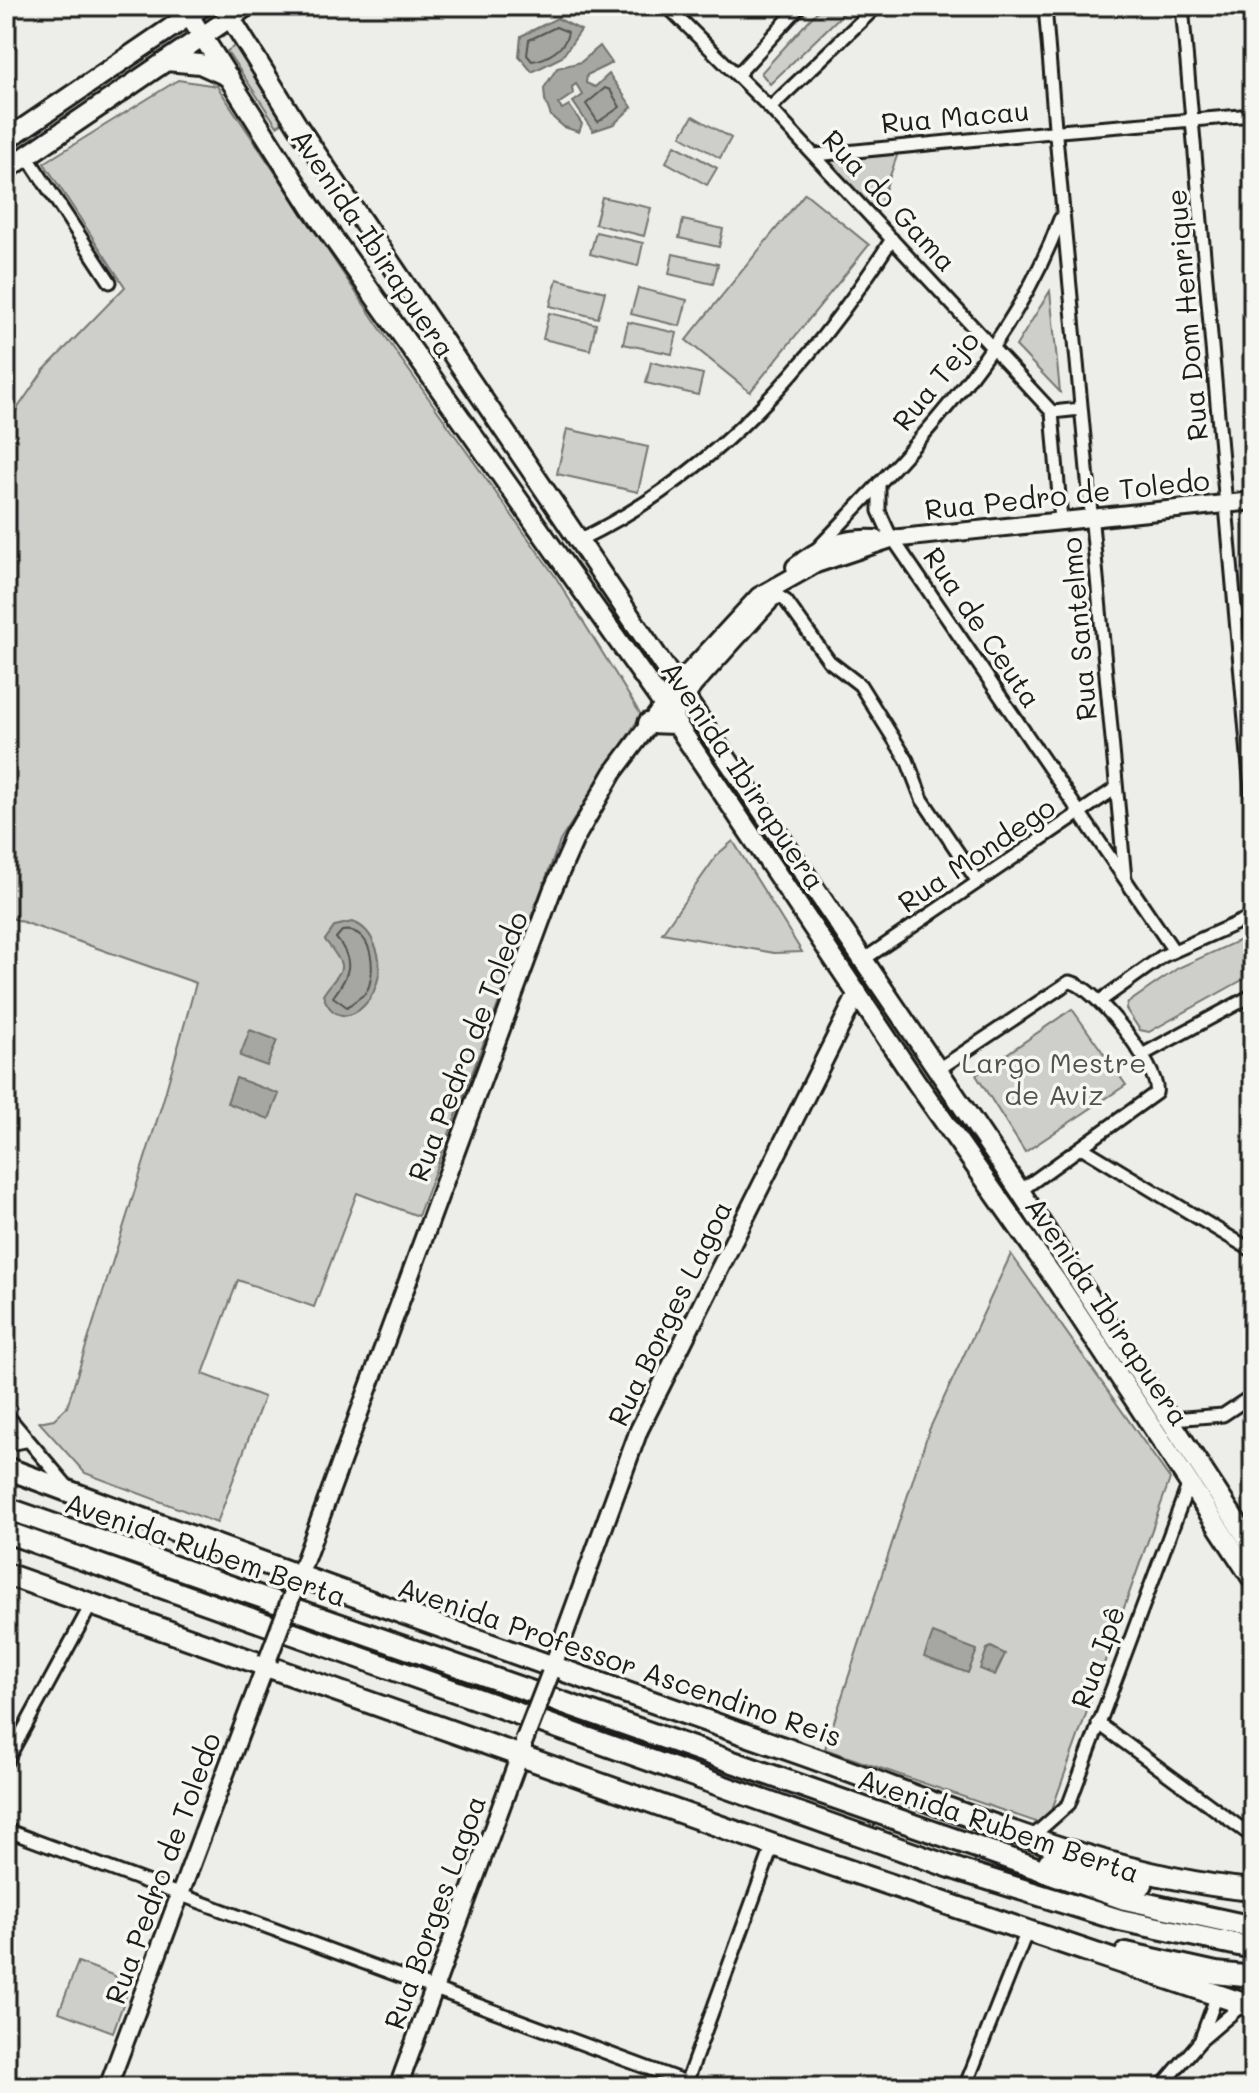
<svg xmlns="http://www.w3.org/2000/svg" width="1259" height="2093" viewBox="0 0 1259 2093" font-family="Mali,sans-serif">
	<rect width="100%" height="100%" fill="#edede9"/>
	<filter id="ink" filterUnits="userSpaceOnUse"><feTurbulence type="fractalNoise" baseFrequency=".0125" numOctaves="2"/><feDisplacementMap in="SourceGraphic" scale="16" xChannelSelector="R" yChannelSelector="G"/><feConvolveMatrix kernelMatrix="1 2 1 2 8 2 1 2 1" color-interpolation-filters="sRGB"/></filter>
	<g filter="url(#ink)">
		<path fill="#cececb" stroke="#757574" stroke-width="2" d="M822,6H851L770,84L761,73Z
			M235,46L283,122L277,126L227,51Z
			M178,80L217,86L398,355L555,576L641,715L560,841L418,1216L357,1193L314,1307L238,1280L203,1374L264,1397L217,1523L85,1473L39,1422L54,1419L67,1407L163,1101L196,983L6,916V425L44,370L125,287L44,163Z
			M693,116L731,138L720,158L681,136Z
			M675,145L717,168L707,185L666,162Z
			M898,153L877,213L827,159Z
			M805,193L869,245L750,392L686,340Z
			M602,197L651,208L644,236L595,224Z
			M683,220L723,229L719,247L679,238Z
			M596,232L643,243L638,266L590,254Z
			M673,254L718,264L713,284L669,274Z
			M557,279L605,292L598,318L550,306Z
			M638,288L687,300L680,326L631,314Z
			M1050,291L1060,392L1016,346Z
			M549,313L596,324L590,350L543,339Z
			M628,322L677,333L672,354L623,344Z
			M651,362L703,374L698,395L646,383Z
			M567,429L648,447L638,492L557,474Z
			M733,841L802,952L774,953L662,933L718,854Z
			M1253,934V974L1149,1032L1140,1030L1126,1009L1128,1003L1178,968Z
			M1072,1009L1126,1085L1025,1152L976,1075Z
			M1011,1254L1170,1479L1050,1815L1039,1823L825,1749L929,1430Z
			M78,1962L131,1982L113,2032L59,2012Z"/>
		<path fill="#a6a6a3" stroke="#6f6f6d" stroke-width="2" d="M557,18L581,30L562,57L532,72L519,56L521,36Z
			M600,46L612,63L587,75L586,83L595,87L609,74L632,107L614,124L593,131L573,102L583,95L576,84L572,87L573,94L558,104L562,109L569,105L582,124L579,132L564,127L551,116L545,100L544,88L557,68L581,62Z
			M352,922C363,925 369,932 374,943C397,990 341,1046 323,995C342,966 351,973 325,940L335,926Z
			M250,1030L277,1040L267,1066L240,1056Z
			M236,1078L279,1094L269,1119L227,1103Z
			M933,1633L977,1650L968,1673L924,1657Z
			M991,1647L1005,1654L995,1675L980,1669L987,1649Z"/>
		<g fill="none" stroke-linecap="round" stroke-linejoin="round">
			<path stroke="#535352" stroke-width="2" d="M556,27L568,32C566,48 548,59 532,61L527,55L529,40Z
				M605,88L610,90L620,107L598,122L586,104Z
				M342,931C374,926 377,973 366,993L347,1007L333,997C349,976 356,961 336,938Z"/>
			<g stroke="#1c1c1c" stroke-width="17">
				<path id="street" d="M667,6L770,108L1052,412
					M907,6H910
					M1045,6L1055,127
					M1182,6L1253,812
					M737,75L800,6
					M770,108L877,6
					M1060,131L1253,115
					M1056,136L1125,879
					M815,155L1051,132
					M27,156L110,282
					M1052,412L1061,520
					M1052,412L1081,409
					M879,483V511L889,533L1174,951
					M579,540C714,475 813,363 892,239
					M816,550C911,450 1012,351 1060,219
					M769,602L780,597L786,601L829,661L860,685L907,760L922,799L978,882
					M863,960L1116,788
					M1100,1001L1163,956L1253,916
					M1142,1055L1253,995
					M936,1071L1069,982C1093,983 1162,1070 1156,1093L1020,1191
					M1081,1147L1253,1251
					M6,1414L68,1487
					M1173,1419L1223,1415L1253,1395
					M6,1438L15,1443L25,1441
					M1098,1723L1253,1837
					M6,1762L91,1605
					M6,1830L699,2087
					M1033,1836L1069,1804L1189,1483
					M1201,2039L1217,1995
					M685,2086L773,1845
					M965,2087L1027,1931
					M1161,2087L1201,2040L1243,2004"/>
			</g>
			<g stroke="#1c1c1c" stroke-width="22">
				<path id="secondary" d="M795,567C820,546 845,537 876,539
					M672,718L693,686L768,603L776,586
					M296,1584L552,891L575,839L613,773L686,675L759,596L816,564L891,539L1253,501
					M550,1674L639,1430L858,992
					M108,2087L268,1659
					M398,2087L523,1747"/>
			</g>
			<g stroke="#1c1c1c" stroke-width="24">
				<path id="primary" d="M183,6L311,207L663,704L917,1083L1057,1282L1253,1580
					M223,6L299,128L1020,1191L1253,1547
					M166,61L200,64L229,77
					M6,140L203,6
					M6,170L247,6
					M648,723L675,724"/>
			</g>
			<g stroke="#1c1c1c" stroke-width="26">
				<path id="highway" d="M6,1468C271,1567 537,1662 804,1755C942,1804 1108,1878 1253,1890
					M6,1508L1125,1899L1253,1927
					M6,1532L959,1870L1120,1920L1253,1948
					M6,1574L773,1845L1253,2007
					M1049,1862L1142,1884
					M1126,1953L1216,1973L1253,1977"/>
			</g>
			<use href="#street" stroke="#f6f6f2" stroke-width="11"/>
			<use href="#secondary" stroke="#f6f6f2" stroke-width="16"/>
			<use href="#primary" stroke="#f6f6f2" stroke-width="18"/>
			<use href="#highway" stroke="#f6f6f2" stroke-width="20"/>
			<g stroke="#1c1c1c" stroke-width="22" stroke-linecap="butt">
				<path id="secondary-bridge" d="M268,1659L295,1587
					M524,1741L550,1674"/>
			</g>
			<use href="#secondary-bridge" stroke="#f6f6f2" stroke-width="16"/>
		</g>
	</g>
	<g text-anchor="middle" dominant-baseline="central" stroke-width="7" stroke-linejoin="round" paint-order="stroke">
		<g font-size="28" fill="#1c1c1c" stroke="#f6f6f2">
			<text transform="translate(955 116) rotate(-5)">Rua Macau</text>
			<text transform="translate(890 200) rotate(47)">Rua do Gama</text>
			<text transform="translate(374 243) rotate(56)">Avenida Ibirapuera</text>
			<text transform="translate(1186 315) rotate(-95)">Rua Dom Henrique</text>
			<text transform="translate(935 380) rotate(-51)">Rua Tejo</text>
			<text transform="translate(1067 494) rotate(-6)">Rua Pedro de Toledo</text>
			<text transform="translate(983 627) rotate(56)">Rua de Ceuta</text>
			<text transform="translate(1078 629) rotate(-95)">Rua Santelmo</text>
			<text transform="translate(744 775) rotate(56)">Avenida Ibirapuera</text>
			<text transform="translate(976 854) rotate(-34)">Rua Mondego</text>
			<text transform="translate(467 1046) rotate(-69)">Rua Pedro de Toledo</text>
			<text transform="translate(1108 1311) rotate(56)">Avenida Ibirapuera</text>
			<text transform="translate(669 1313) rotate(-64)">Rua Borges Lagoa</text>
			<text transform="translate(206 1549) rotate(19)">Avenida Rubem Berta</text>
			<text transform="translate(1097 1657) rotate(-70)">Rua Ipê</text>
			<text transform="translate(620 1661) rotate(19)">Avenida Professor Ascendino Reis</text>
			<text transform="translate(999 1825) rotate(19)">Avenida Rubem Berta</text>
			<text transform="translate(162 1868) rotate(-70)">Rua Pedro de Toledo</text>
			<text transform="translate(434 1912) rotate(-70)">Rua Borges Lagoa</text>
		</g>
		<g font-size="28" fill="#515151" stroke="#f6f6f2">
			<text x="1054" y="1062">Largo Mestre<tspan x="1054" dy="32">de Aviz</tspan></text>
		</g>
	</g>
	<rect width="1259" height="2093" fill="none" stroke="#f6f6f2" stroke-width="32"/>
	<rect x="16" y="16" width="1227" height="2061" fill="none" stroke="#1c1c1c" stroke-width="3" filter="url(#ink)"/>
</svg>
